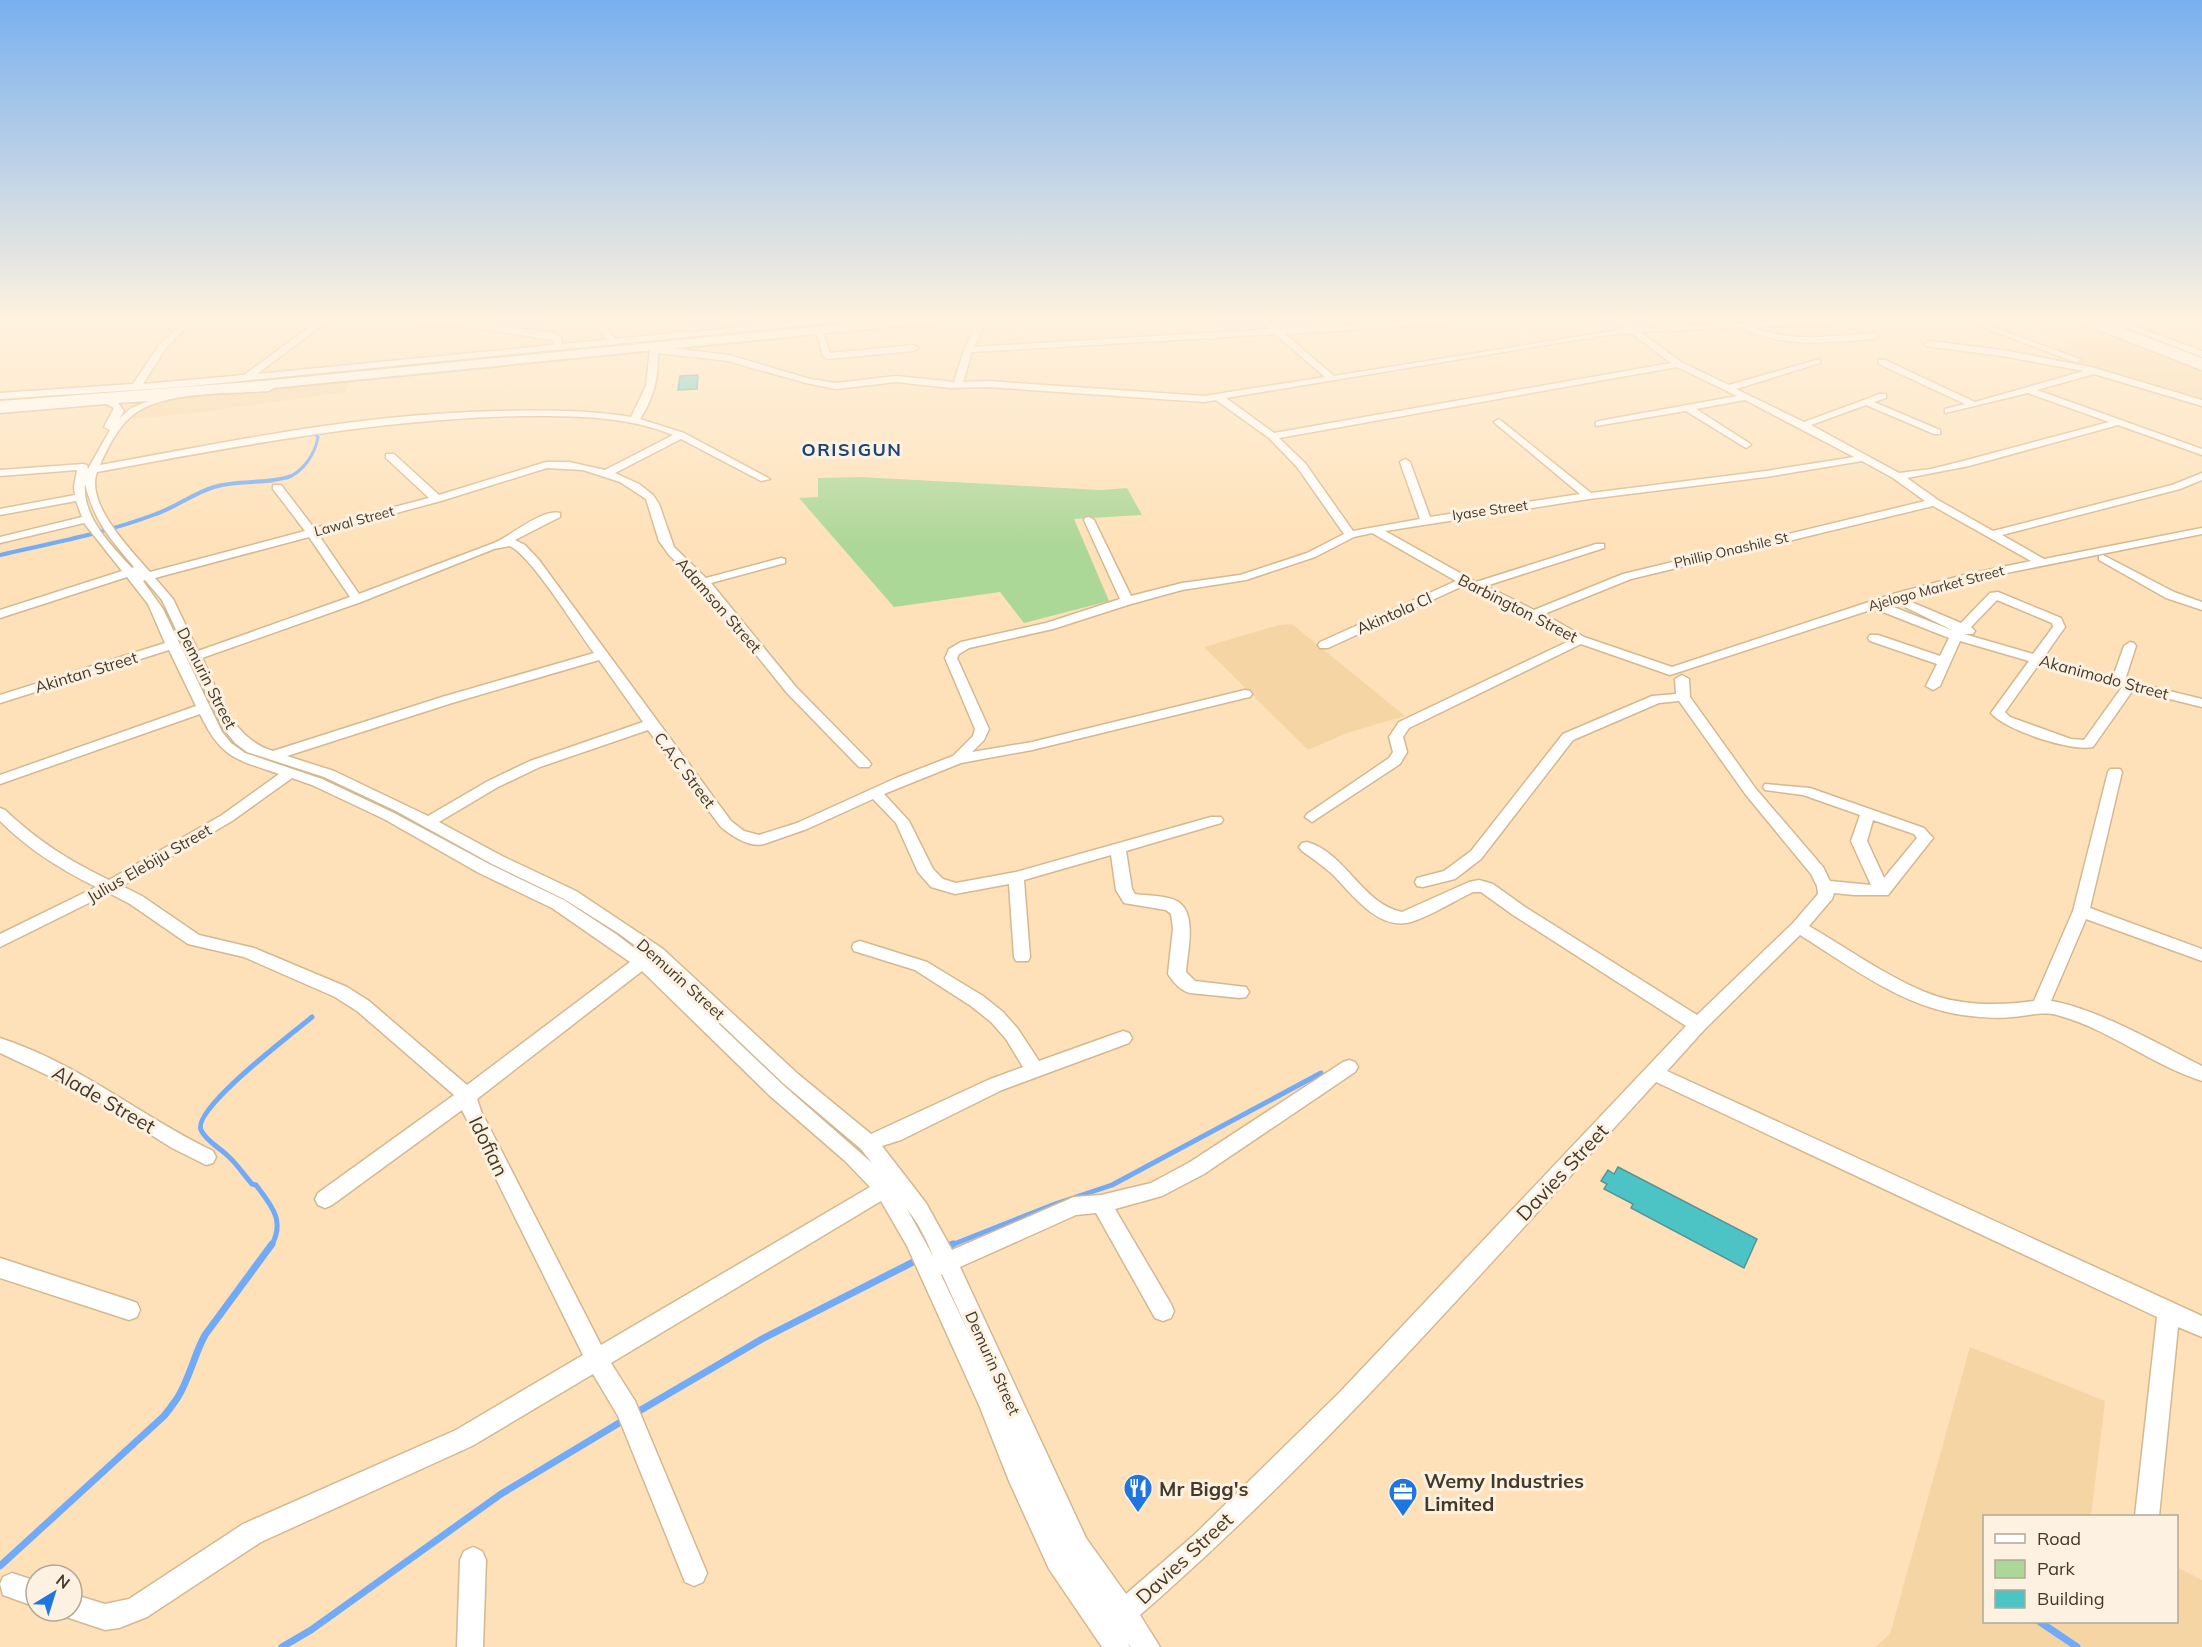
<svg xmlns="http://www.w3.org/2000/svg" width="2202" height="1647" viewBox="0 0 2202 1647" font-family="Mulish,sans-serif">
	<rect width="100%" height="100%" fill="#fee1b8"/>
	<path fill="#f6d5a5" d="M2116,337L2202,371V401L2174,397L2103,377L2080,362L2051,350L2074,346L2065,341Z
		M350,382L345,392L187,414L128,419L145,401Z
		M1292,624L1405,716L1347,733L1308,750L1204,647L1279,625Z
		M1970,1347L2105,1401L2091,1516H1984V1622H2176L2177,1567L2202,1580V1647H1875L1890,1634Z"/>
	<path fill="#abd797" d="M860,477L1101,490L1127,488L1142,515L1074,519L1109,601L1024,623L1000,592L894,607L799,498L818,497V478Z"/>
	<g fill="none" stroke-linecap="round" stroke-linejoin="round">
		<path stroke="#70aaf9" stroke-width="3" d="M287,478C304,471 315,454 318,437L314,433"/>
		<path stroke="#70aaf9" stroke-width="4" d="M0,555C52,543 106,533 156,514C176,507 194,493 214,487C240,479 267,485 291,476"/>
		<path stroke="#70aaf9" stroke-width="5" d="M271,1246C286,1221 271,1205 256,1185L252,1184C244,1175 237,1164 228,1156C220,1148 206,1141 201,1130C192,1109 294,1032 312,1017
			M949,1246L1055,1204L1112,1185L1321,1073"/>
		<path stroke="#70aaf9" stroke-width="7" d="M946,1247L953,1244
			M634,1414L762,1339L919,1259
			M0,1566L164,1416C169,1410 174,1403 178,1397C190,1377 194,1355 205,1335L272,1244
			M2040,1622L2077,1647
			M282,1647L311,1630L501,1494L624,1420"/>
	</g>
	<path fill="#4cc3c4" stroke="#599495" stroke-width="1.5" d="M698,375L697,389L678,390L680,376Z
		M1618,1167L1757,1239L1744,1268L1631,1208L1633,1204L1604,1189L1607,1184L1601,1181L1608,1170L1614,1174Z"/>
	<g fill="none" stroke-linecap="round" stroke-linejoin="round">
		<g stroke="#d4b890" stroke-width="3">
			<path id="minor" d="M186,320H194L166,348L143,384L244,375L315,323L285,322L281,320L455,321L554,333L561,337L562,344L607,340L593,320H601L615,339L816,320H840L836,322L181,387L0,399V393L133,384L160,344ZM325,323L455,325L554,340L553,345L257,374Z
				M934,320H960L956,322L899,327L895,325L899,323Z
				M978,320H986L974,347L1270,329L1260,320H1268L1279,329L1436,320H1473L1469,322L1285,334L1334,376L1625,329L1614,320H1623L1634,328L1815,320H1870L1866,322L1753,327C1791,343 1834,336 1874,333L1878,336L1874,339C1831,342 1787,348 1746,330L1745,327L1640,332L1681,362L1729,385L1820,359V363L1736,389L1804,422L1880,394H1886V398L1874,402L1940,430V434H1934L1866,405L1811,425L1899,473L1931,469L1963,461L2109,422L2028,393L1945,413V409L1965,404L1879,364V360H1885L1975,402L2084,371L2002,356L1926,346L1925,344L1929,341L2002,350L2091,367L2202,400V406L2094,374L2037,390L2202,449V455L2118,425L1969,466L1907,478L1938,500L1993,531L2172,485L2202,473V480L2180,489L2002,535L2044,559L2202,528V534L1966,581L1901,600L1670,675L1581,644L1409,728L1403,737L1407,752L1400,764L1312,822L1305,817L1307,814L1389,758L1393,752L1389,737L1399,722L1571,640L1530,617L1465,585L1328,648H1320L1318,645L1320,642L1456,581L1372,533L1354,537L1315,557L1246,580L1182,590L1131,604L1053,629L969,648L959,654L957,658L989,729L984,740L972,752L1032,742L1245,690L1250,691L1252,694L1250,697L1245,698L1032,750L961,763L884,794L909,821L933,869L943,879L956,883L1016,872L1211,817H1221L1223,820L1221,823L1126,851L1132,889L1135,894C1147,896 1166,895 1177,901C1198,913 1187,953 1186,972L1195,981L1246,987L1249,992L1246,997L1240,998L1190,993C1181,991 1173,982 1168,974L1173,928L1171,914L1166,910L1124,903L1116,890L1111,855L1024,880L1030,957L1028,961H1016L1014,957L1009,884L955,894L931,887L918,872L896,823L873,799L807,829L764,844C749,848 732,836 721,827L648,730L540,767L498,787L439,822L502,856L576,891L663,949L798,1074L871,1134L988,1080L1023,1067L1006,1039L991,1022L971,1006L915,970L854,951L852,947L854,943L860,941L927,962L983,996L1003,1012L1018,1029L1039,1061L1123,1031L1129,1033L1132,1038L1129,1043L1002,1090L901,1140L882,1146L926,1203L952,1250L1074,1197L1101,1195L1151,1183L1190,1162L1343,1062L1349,1060L1355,1062L1358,1067L1355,1072L1204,1174L1162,1196L1115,1209L1171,1304L1174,1311L1171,1318L1163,1321L1155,1318L1096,1213L1076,1215L960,1267L1086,1538L1126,1594L1193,1536L1339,1393L1686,1026L1513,915L1481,892H1473C1456,900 1422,921 1406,923C1375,928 1350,891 1331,873C1322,865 1312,858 1302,851L1299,847L1302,843L1307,842C1346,853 1362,904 1402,912L1469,882L1479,880L1493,884L1525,907L1697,1015L1793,923L1818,894L1817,886L1811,874L1746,795L1679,701L1659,703L1573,740L1481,859L1455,879L1423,887L1417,886L1415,882L1417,878L1444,871L1471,851L1563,734L1652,696L1676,694L1675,679L1682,675L1689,679L1690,697L1756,789L1823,867L1830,881L1871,885L1851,841L1860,815L1803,795L1765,790L1763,787L1765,784L1810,788L1924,828L1933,838L1888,895H1854L1834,893L1832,899L1809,926C1847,948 1884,975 1925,992C1957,1006 2000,1006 2034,1001L2073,911L2108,772L2110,769H2120L2122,772L2090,908L2202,949V961L2086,919L2051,1001C2096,1008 2160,1045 2202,1066V1081C2152,1065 2109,1029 2057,1015C2041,1011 2028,1016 2012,1017C1997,1019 1978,1017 1962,1015C1902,1006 1851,967 1800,935L1704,1030L1667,1071L2202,1316V1337L2178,1327L2159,1516H2135L2157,1317L1656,1082C1489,1264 1327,1452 1140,1615L1160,1647H1131L1128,1643L1130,1647H1102L1049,1569L1009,1481L979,1405L907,1246L881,1201L611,1363L635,1401L707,1573L703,1582L694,1586L685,1582L618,1416L593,1374L472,1446L261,1542L147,1617L119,1628L105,1630L63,1616L61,1611H72V1594L105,1604L129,1599L243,1524L456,1430L583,1355L462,1110L332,1205L325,1208L318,1205L315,1199L318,1193L454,1095L357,1011L335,997L244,957L188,944L130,904L109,893L0,947V934L96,887C60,869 29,850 0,821V808L5,810C38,841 68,860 109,880L222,815L279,774C235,759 221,758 200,714L0,784V775L196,706L169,650L0,703V695L165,643L148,604L127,577L0,618V610L122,571L84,523L0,543V537L82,517L76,501L0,515V509L75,495L74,487L77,470L0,476V470L83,464L87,465L88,469L110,430L104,427L114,408L106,404L0,413V407L269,385L274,388L269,391C231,394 169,391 137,412C119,424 108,447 100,465C232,441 365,413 500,411C544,410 588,410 631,417L646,386L650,349L654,346L729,355L810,379L836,383L896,376L954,382L964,350ZM1631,333L1671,363L1274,433L1226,398L1600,336ZM1275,334L1325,377L1204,396L988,381L963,382L972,352ZM658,353L728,361L806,383L836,389L896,382L950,388L988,387L1204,402L1216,400L1269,438L1297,467L1344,534L1307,553L1240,575L1182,583L1131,596L1094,520L1089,517L1085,518L1084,520L1120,599L1046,623L961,642L949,649L945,658L975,729L973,736L953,756L896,778L797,823L759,835L744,831L731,821L539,560L525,545L515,540L560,517V513C541,509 511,536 494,543C449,560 404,577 359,594L318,534L441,501L547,468L583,470L620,482L646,499L659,541L669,555L701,586L787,693L859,767H869L871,764L869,761L796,687L711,583L785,563V559L781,558L706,578L674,547L659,504L653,495L639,484L615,473L681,439L761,481L770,479L684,433L640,419C653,400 659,376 658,353ZM1677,367L1737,396L1599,421L1596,422V426L1686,411L1746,448L1751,445L1749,443L1696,409L1745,400L1854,457L1766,471L1591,493L1499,419L1494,422L1496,424L1580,494L1430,517L1410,462L1405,459L1400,462L1420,519L1353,531L1305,463L1279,438ZM149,401L131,408L119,419L124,411L118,403ZM520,416C572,416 624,415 673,435L605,470L569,462H546L439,495L394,454H386V458L429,498L314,528L281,485H273V489L305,531L150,572C131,550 85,504 97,472C238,446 377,419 520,416ZM1862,461L1893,478L1925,501L1623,574L1534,610L1486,586L1604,548V544H1596L1476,582L1385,531L1589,499L1766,477ZM85,484C95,523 109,537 134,567L132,568C111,545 82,517 85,484ZM1933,506L2031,561L1964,575L1893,594L1672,667L1584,637L1544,614L1631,579ZM309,537L350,597L198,651L173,599L155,578ZM510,546C533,558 576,629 594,653L442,697L273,751C231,738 220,695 202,658L361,602L494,549ZM145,580L162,600L223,728L235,743L247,752L324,777L396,811L492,864L564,899L618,933L651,957L784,1084L861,1149L872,1163L783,1085L659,967L616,934L564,900L491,865L394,813L322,779L245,753L231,743L222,732L163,609L143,581ZM599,660L643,722L530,761L488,781L428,816L334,771L287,756L452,703ZM292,778L312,785L384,819L479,873L552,908L630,962L467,1085L369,1001L347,987L254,948L199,935L142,896L122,886L232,821ZM1873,820L1914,834L1917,838L1884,878L1867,841ZM642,971L769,1095L845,1161L870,1187L601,1345L481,1111L477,1099ZM907,1209C919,1224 927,1241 934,1258ZM942,1274L974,1344L941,1275Z
				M1964,320H1974L2082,360L2075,362Z
				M2074,320H2084L2202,364V370Z
				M2108,320H2118L2202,351V357Z
				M816,331L823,333L830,353L914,345L918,348L914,351L827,359L823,356Z
				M2103,555L2174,592L2202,602V610L2166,598L2099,560V556Z
				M1998,592L2061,618L2065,627L2044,657L2113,677L2124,646L2130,642L2134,643L2136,646L2125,680L2202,699V707L2133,690L2093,747C2071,752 2005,730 1991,713L2029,661L1960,641L1940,686L1933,690L1926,686L1937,664L1870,641L1868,638L1870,635H1878L1940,656L1949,638L1883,612V606H1891L1954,631L1899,604L1901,601H1909L1961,623L1990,593ZM1997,600L2052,623L2053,627L2033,654L1964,634H1973L1975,631L1971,627ZM2039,664L2122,687L2084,740L2071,739L2010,717L2005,712Z
				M0,1038C80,1064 140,1116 213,1151L216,1157L213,1163L206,1165L172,1148L81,1091L0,1053Z
				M0,1258L129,1300L137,1303L140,1310L137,1317L129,1320L0,1278Z
				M473,1547L482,1551L486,1560L483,1647H457L460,1560L464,1551Z
				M12,1573L36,1581V1607L3,1595L0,1584L3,1577Z"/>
		</g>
		<g stroke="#d4b890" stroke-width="4">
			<path id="highway" d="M885,320H923L917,324L262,389L0,409V401L262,381Z
				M2084,320H2100L2202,358V367Z"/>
		</g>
		<use href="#minor" fill="#fff" fill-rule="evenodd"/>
		<use href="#highway" fill="#fff" fill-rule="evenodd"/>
	</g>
	<linearGradient id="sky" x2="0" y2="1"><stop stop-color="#78b0ef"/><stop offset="0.58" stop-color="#fff2df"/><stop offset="1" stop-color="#fff2df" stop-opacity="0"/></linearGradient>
	<rect width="2202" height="550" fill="url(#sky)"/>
	<defs>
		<g id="restaurant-pin" transform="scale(1.5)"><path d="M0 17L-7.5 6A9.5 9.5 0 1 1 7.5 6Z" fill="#1f76e0" stroke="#fdf1e1"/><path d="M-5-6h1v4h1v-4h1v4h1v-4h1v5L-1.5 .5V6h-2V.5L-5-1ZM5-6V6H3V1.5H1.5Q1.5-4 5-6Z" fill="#fff"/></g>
		<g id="office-pin" transform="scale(1.5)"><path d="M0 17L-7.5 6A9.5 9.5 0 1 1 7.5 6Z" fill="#1f76e0" stroke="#fdf1e1"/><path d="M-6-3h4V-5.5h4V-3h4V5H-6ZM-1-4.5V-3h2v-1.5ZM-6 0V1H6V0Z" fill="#fff"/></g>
	</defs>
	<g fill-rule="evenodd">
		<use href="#restaurant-pin" x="1138" y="1488"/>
		<use href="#office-pin" x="1403" y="1492"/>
	</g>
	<g text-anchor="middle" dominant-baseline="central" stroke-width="6" stroke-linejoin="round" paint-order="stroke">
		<g font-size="14" fill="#453a2a" stroke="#fdf1e1">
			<text transform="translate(1490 510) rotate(-8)">Iyase Street</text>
			<text transform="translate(354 521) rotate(-15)">Lawal Street</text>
			<text transform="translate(1731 550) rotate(-13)">Phillip Onashile St</text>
			<text transform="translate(1936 588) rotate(-15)">Ajelogo Market Street</text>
		</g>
		<g font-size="16" fill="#453a2a" stroke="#fdf1e1">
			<text transform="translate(719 605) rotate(49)">Adamson Street</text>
			<text transform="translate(1518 608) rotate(27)">Barbington Street</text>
			<text transform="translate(1394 613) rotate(-24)">Akintola Cl</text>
			<text transform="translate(86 672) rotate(-17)">Akintan Street</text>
			<text transform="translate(2104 677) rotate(15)">Akanimodo Street</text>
			<text transform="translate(207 678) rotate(63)">Demurin Street</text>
			<text transform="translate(685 770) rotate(53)">C.A.C Street</text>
			<text transform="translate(149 863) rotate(-30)">Julius Elebiju Street</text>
			<text transform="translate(681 979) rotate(42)">Demurin Street</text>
			<text transform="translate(993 1363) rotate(66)">Demurin Street</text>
		</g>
		<g font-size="18" font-weight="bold" letter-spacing="1.5" fill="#1c4479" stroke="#fdf1e1">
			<text x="852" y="449">ORISIGUN</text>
		</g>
		<g font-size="20" fill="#453a2a" stroke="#fdf1e1">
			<text transform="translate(104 1099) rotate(30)">Alade Street</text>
			<text transform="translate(489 1146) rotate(64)">Idofian</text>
			<text transform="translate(1562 1172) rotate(-47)">Davies Street</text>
			<text transform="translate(1184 1558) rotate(-43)">Davies Street</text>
		</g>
		<g font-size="20" font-weight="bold" fill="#453a2a" stroke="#fdf1e1" text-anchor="start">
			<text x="1424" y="1480">Wemy Industries<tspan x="1424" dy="23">Limited</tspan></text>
			<text x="1159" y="1488">Mr Bigg's</text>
		</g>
	</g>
	<rect x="1983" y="1515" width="195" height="108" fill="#fdf1e1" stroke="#b3a898" stroke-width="1.5"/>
	<rect x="1995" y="1534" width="30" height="9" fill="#ffffff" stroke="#b3a898" stroke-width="1.5"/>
	<text x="2037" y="1545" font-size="18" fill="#453a2a">Road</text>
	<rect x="1995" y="1560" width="30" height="18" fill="#abd797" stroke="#b3a898" stroke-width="1.5"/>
	<text x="2037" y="1575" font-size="18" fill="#453a2a">Park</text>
	<rect x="1995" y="1590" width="30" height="18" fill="#4cc3c4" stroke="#b3a898" stroke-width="1.5"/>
	<text x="2037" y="1605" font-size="18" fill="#453a2a">Building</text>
	<g transform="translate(54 1593) rotate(38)"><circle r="28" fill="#fdf1e1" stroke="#b3a898" stroke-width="1.5"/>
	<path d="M0-4.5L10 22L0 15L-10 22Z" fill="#1f76e0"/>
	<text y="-9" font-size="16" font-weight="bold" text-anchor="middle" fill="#453a2a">N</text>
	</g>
</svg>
